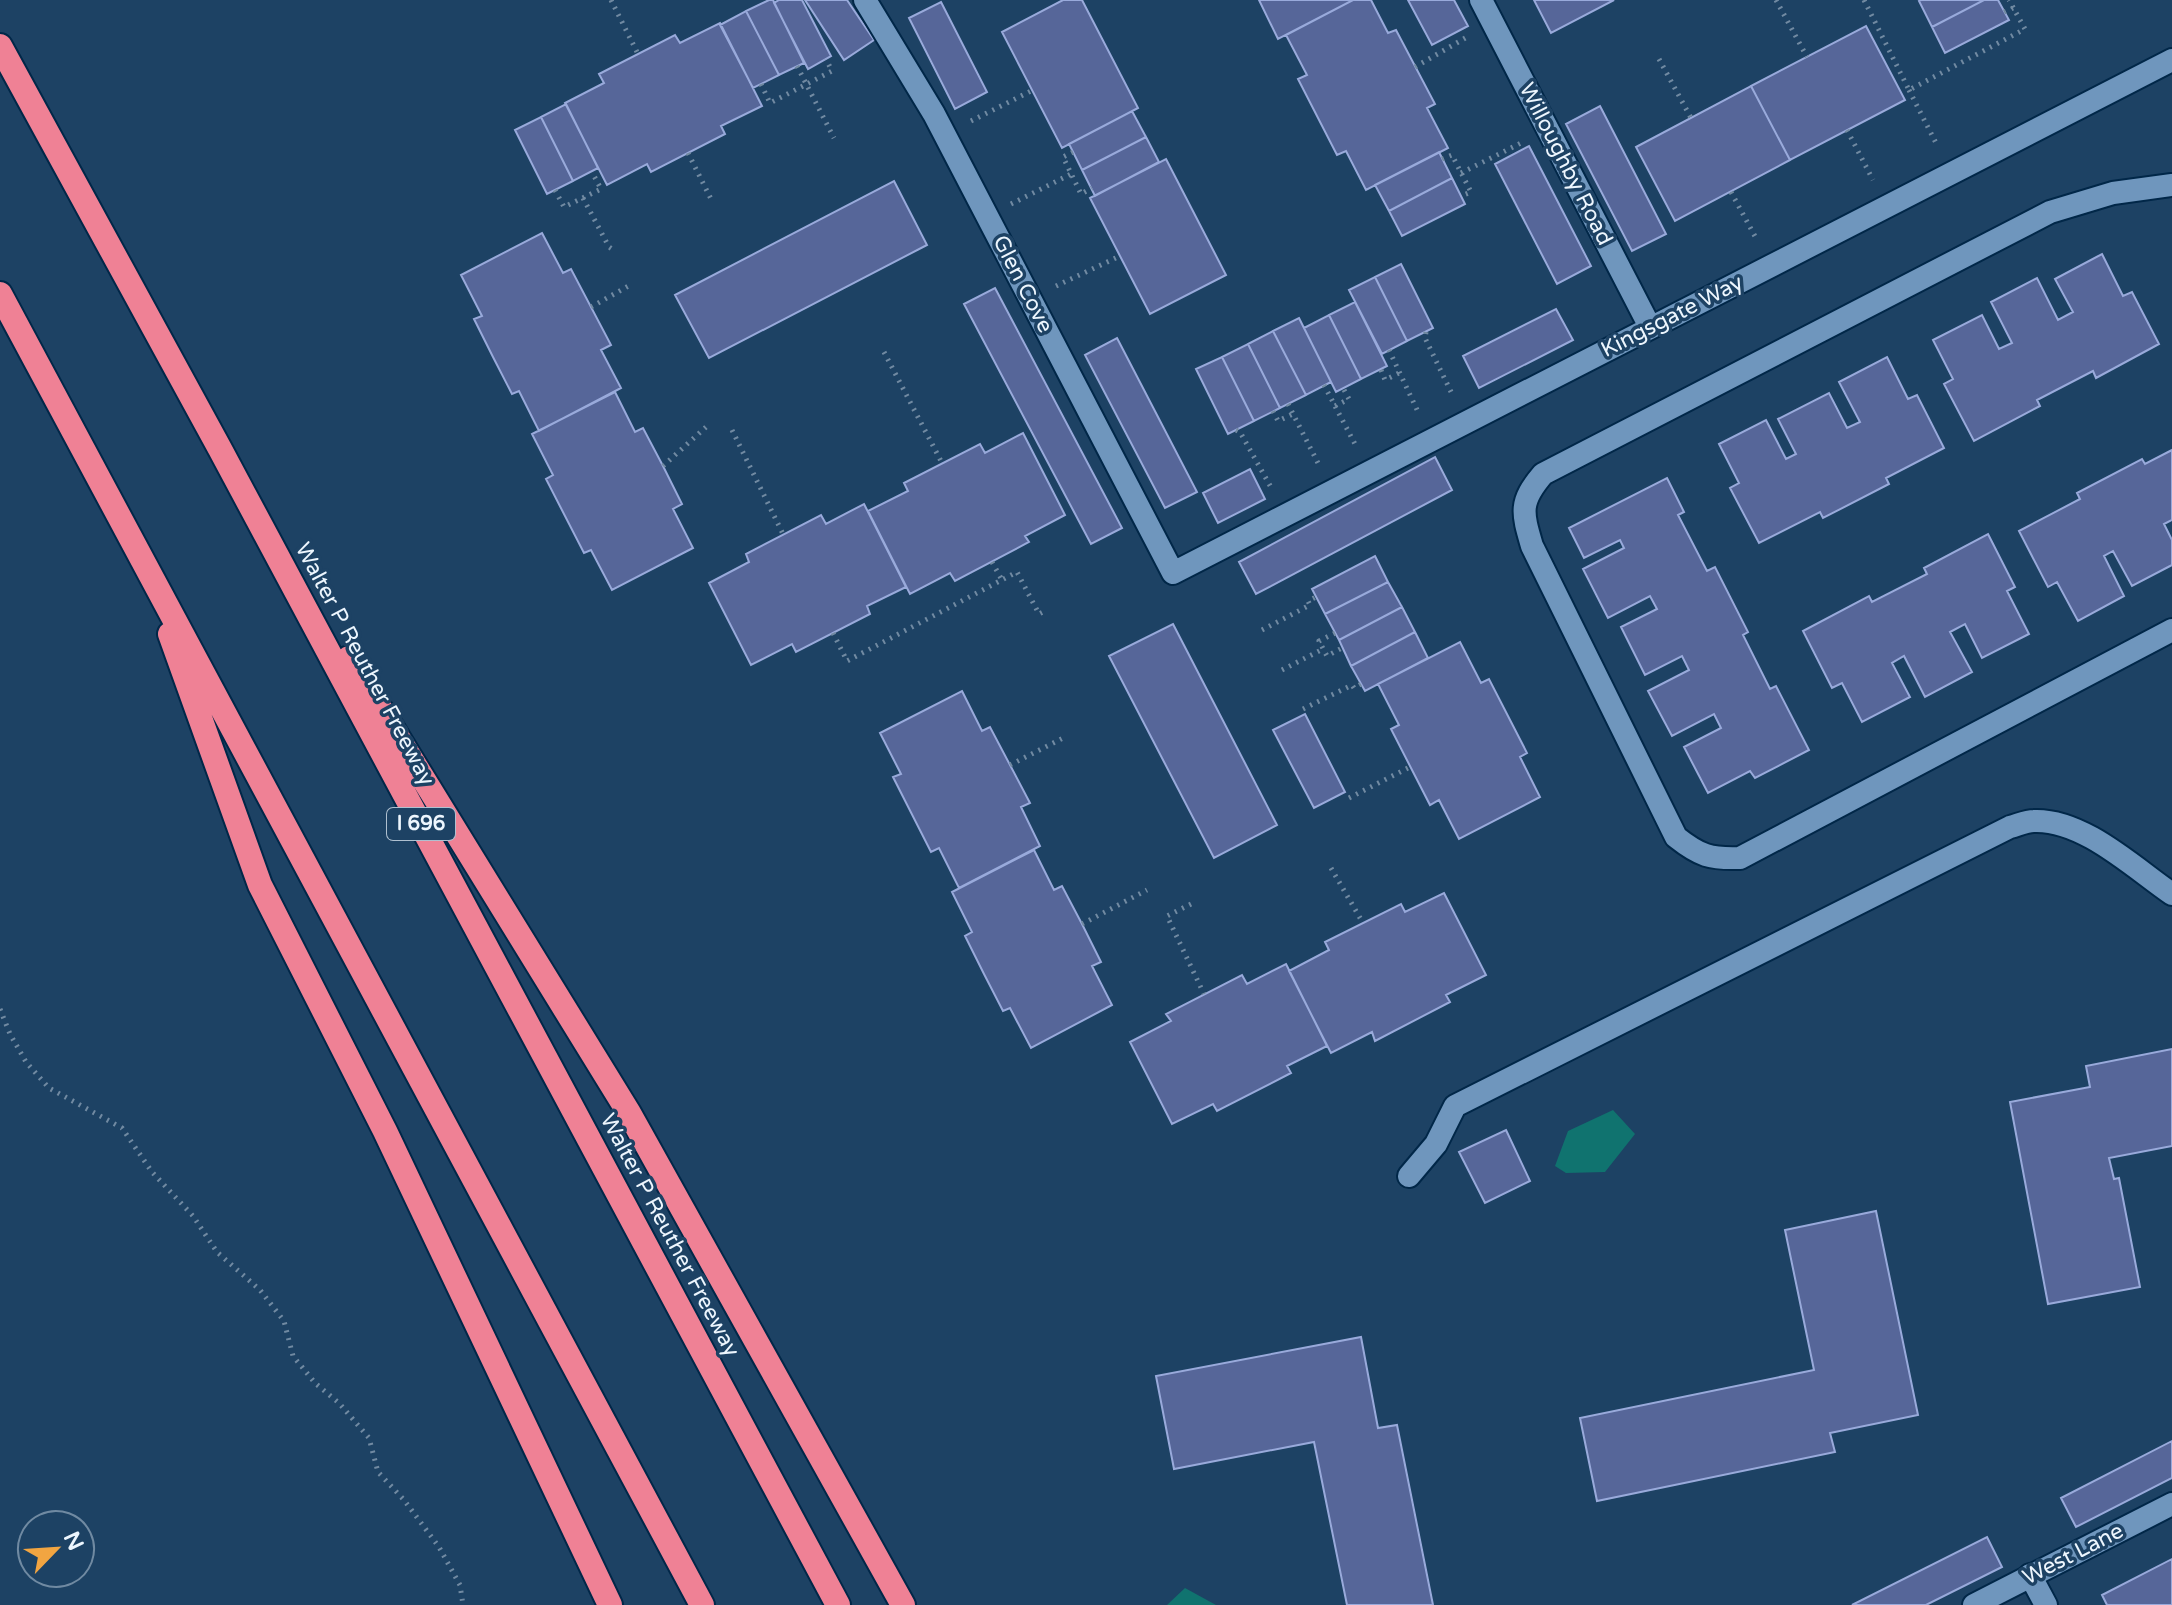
<svg xmlns="http://www.w3.org/2000/svg" width="2172" height="1605" viewBox="0 0 2172 1605" font-family="'Varela Round',sans-serif">
	<rect width="100%" height="100%" fill="#1d4264"/>
	<path fill="#10736f" d="M1613,1110L1635,1134L1605,1172L1566,1173L1555,1166L1568,1131Z
		M1185,1588L1216,1605H1167Z"/>
	<path fill="#566699" stroke="#99aadb" stroke-width="2" d="M769,0H773L804,63L779,75L746,11Z
		M779,0H802L831,56L808,69L774,3Z
		M805,0H847L874,40L844,60Z
		M1063,0H1082L1138,108L1062,148L1002,32Z
		M1259,0H1353L1278,39Z
		M1353,0H1371L1388,33L1396,30L1435,104L1427,108L1448,148L1366,190L1346,151L1337,155L1298,79L1307,75L1286,35Z
		M1408,0H1454L1468,26L1432,45Z
		M1534,0H1614L1551,33Z
		M1921,0H1984L1932,27L1919,1Z
		M1984,0H1998L2009,20L1945,53L1932,27Z
		M941,2L987,92L955,109L909,18Z
		M746,11L779,75L753,88L720,25Z
		M720,23L762,106L721,126L725,134L651,172L647,164L607,185L565,103L604,83L599,74L675,35L680,43Z
		M1866,26L1905,100L1790,160L1751,86Z
		M1751,86L1790,160L1675,221L1636,147Z
		M566,104L598,168L573,181L541,117Z
		M1600,106L1666,234L1632,251L1566,124Z
		M1132,111L1146,137L1082,170L1069,144Z
		M541,117L573,181L547,194L515,130Z
		M1146,137L1159,162L1095,196L1082,170Z
		M1529,146L1591,266L1557,284L1495,164Z
		M1439,152L1452,178L1389,211L1375,185Z
		M1166,159L1226,275L1150,314L1090,198Z
		M1452,178L1465,204L1402,236L1389,211Z
		M894,181L927,245L709,358L675,295Z
		M542,233L563,273L571,269L611,345L601,350L621,388L539,431L519,391L512,394L493,357L474,319L482,316L461,275Z
		M2102,254L2123,296L2132,292L2159,344L2096,378L2093,371L2037,400L2040,406L1974,441L1944,384L1953,379L1933,340L1982,315L1999,349L2012,343L1991,302L2037,278L2058,320L2073,312L2055,279Z
		M1401,264L1433,328L1407,341L1375,277Z
		M1375,277L1407,341L1382,354L1349,290Z
		M995,288L1122,528L1091,544L964,304Z
		M1355,302L1387,366L1361,379L1329,315Z
		M1556,309L1573,340L1479,388L1463,356Z
		M1329,315L1361,379L1336,392L1304,328Z
		M1299,318L1331,382L1306,395L1273,331Z
		M1273,331L1306,395L1280,408L1248,344Z
		M1117,338L1197,492L1165,508L1085,355Z
		M1248,344L1280,408L1254,421L1222,357Z
		M1222,357L1254,421L1228,434L1196,369Z
		M1887,357L1908,399L1917,395L1944,448L1886,478L1889,484L1823,518L1820,512L1759,543L1730,488L1739,483L1719,444L1766,420L1786,459L1796,454L1778,419L1829,393L1847,428L1860,422L1839,382Z
		M615,392L635,432L643,428L663,466L682,504L673,509L693,548L612,590L591,550L584,553L546,479L553,475L532,434Z
		M1023,433L1065,515L1025,536L1029,542L955,581L950,573L910,594L868,511L908,491L904,483L980,444L985,453Z
		M2172,450V520L2164,524L2172,540V565L2132,586L2113,551L2104,556L2124,596L2078,621L2057,582L2048,587L2019,531L2080,499L2077,493L2142,459L2145,464Z
		M1435,457L1452,490L1256,594L1239,562Z
		M1250,469L1265,499L1218,523L1203,493Z
		M1667,478L1684,512L1678,515L1707,571L1715,567L1748,632L1743,635L1770,689L1776,686L1809,750L1755,778L1750,771L1708,793L1684,747L1721,728L1714,714L1672,736L1648,691L1689,670L1682,656L1645,675L1621,627L1657,609L1650,596L1608,618L1583,569L1624,548L1620,540L1584,558L1569,528Z
		M864,504L906,587L867,606L870,614L796,652L792,644L751,665L709,583L749,562L746,554L821,515L826,524Z
		M1988,534L2015,587L2007,591L2029,634L1982,658L1965,624L1950,632L1972,672L1925,697L1904,656L1892,663L1910,697L1862,722L1842,683L1832,688L1803,631L1869,596L1872,602L1927,574L1924,568Z
		M1375,556L1388,582L1325,614L1312,589Z
		M1388,582L1402,607L1339,640L1325,614Z
		M1402,607L1415,632L1351,666L1339,640Z
		M1173,624L1277,825L1214,858L1109,656Z
		M1415,632L1428,658L1365,691L1351,666Z
		M1460,642L1481,683L1489,679L1527,753L1520,757L1540,797L1459,839L1439,800L1430,805L1391,729L1399,725L1378,684Z
		M962,691L982,731L990,727L1030,803L1021,807L1040,846L959,888L939,848L931,852L893,777L901,774L880,733Z
		M1305,714L1345,792L1314,808L1273,730Z
		M1034,850L1054,890L1062,886L1082,924L1101,962L1092,966L1112,1005L1031,1048L1010,1008L1003,1011L984,974L965,936L972,932L952,892Z
		M1444,893L1486,975L1446,995L1450,1002L1375,1041L1372,1032L1331,1053L1289,971L1329,950L1325,942L1401,904L1405,912Z
		M1286,964L1327,1046L1287,1066L1291,1073L1217,1111L1213,1104L1172,1124L1130,1042L1171,1021L1166,1014L1242,975L1247,984Z
		M2172,1049V1146L2109,1158L2114,1179L2119,1178L2140,1287L2048,1304L2010,1102L2090,1087L2086,1066Z
		M1506,1130L1530,1181L1485,1203L1459,1152Z
		M1876,1211L1918,1415L1830,1433L1835,1452L1597,1501L1580,1418L1814,1370L1785,1230Z
		M1361,1337L1378,1428L1397,1425L1433,1605H1347L1314,1442L1174,1469L1156,1376Z
		M2172,1441V1478L2076,1527L2061,1498Z
		M1987,1537L2002,1567L1926,1605H1852Z
		M2172,1559V1605H2107L2102,1595Z"/>
	<g fill="none" stroke-linecap="round" stroke-linejoin="round">
		<g stroke="#012748" stroke-width="26">
			<path id="service" d="M2030,1575L2046,1605"/>
		</g>
		<g stroke="#012748" stroke-width="26">
			<path id="minor" d="M865,0L934,114L1173,573L2172,60
				M1481,0L1650,327
				M2172,185L2113,193L2050,212L1543,474C1519,502 1522,512 1532,546L1676,837C1700,856 1710,859 1740,858L2172,630
				M1409,1176L1436,1144L1455,1106L2010,827C2018,825 2026,821 2034,821C2083,819 2134,868 2172,894
				M1974,1605L2172,1504"/>
		</g>
		<g stroke="#012748" stroke-width="28">
			<path id="motorway" d="M0,46L220,449L838,1605
				M0,294L702,1605
				M170,634L260,885L385,1131L610,1605
				M349,658L629,1113L903,1605"/>
		</g>
		<path stroke="#718aa2" stroke-width="5" stroke-dasharray="2 6" stroke-linecap="butt" d="M611,0L638,54
			M1776,0L1807,57
			M1864,0L1909,90L2025,29L2009,0
			M2004,12L2013,8
			M1659,59L1691,118
			M797,66L834,138
			M1415,67L1467,37
			M761,84L770,103L832,71L826,59
			M1909,90L1938,147
			M971,121L1033,90
			M1847,130L1873,180
			M1073,152L1063,157L1081,194L1092,188
			M688,153L712,201
			M1442,159L1452,155L1471,192L1461,196
			M1461,173L1521,143
			M555,190L564,207L601,189L592,172
			M1731,192L1757,240
			M583,198L609,247L615,251
			M1011,204L1071,174
			M1056,286L1120,256
			M591,307L632,284
			M1426,332L1425,338L1453,396
			M1389,350L1419,414
			M884,352L942,463
			M1381,370L1385,380L1399,373
			M1324,385L1356,446
			M1288,404L1319,465
			M1335,406L1349,399L1343,388
			M1273,411L1278,421L1293,414
			M732,430L783,534
			M1236,430L1240,432L1272,489
			M663,466L706,427
			M992,562L1002,580
			M1262,630L1310,605L1308,601L1316,597
			M833,633L847,661L1017,572L1039,614L1043,612
			M1335,633L1319,641L1327,656L1342,648
			M1282,670L1323,649
			M1303,709L1352,685L1354,688L1361,684
			M1010,765L1067,736
			M1349,798L1410,767
			M1331,868L1363,923
			M1191,904L1167,916L1204,994
			M1082,924L1147,890
			M0,1009L10,1034L26,1062L49,1088L122,1128L152,1172L193,1216L217,1252L260,1290L284,1321L293,1356L315,1383L339,1403L369,1438L378,1472L404,1500L439,1547L460,1585L463,1605"/>
		<use href="#service" stroke="#6f96bd" stroke-width="22"/>
		<use href="#minor" stroke="#6f96bd" stroke-width="22"/>
		<use href="#motorway" stroke="#ef8195" stroke-width="24"/>
	</g>
	<g text-anchor="middle" dominant-baseline="central" stroke-width="7" stroke-linejoin="round" paint-order="stroke">
		<rect fill="#1d4264" stroke="#afc0d0" stroke-width="2" x="387" y="808" width="68" height="32" rx="6"/>
		<g font-size="20" font-weight="bold" fill="#edf6fe">
			<text x="421" y="824">I 696</text>
		</g>
		<g font-size="22" fill="#edf6fe" stroke="#1d4264">
			<text transform="translate(1566 164) rotate(63)">Willoughby Road</text>
			<text transform="translate(1023 284) rotate(63)">Glen Cove</text>
			<text transform="translate(1672 316) rotate(-27)">Kingsgate Way</text>
			<text transform="translate(365 664) rotate(62)">Walter P Reuther Freeway</text>
			<text transform="translate(670 1235) rotate(62)">Walter P Reuther Freeway</text>
			<text transform="translate(2073 1554) rotate(-27)">West Lane</text>
		</g>
	</g>
	<g transform="translate(56 1549) rotate(65)"><circle r="38" fill="#1d4264" stroke="#708aa2" stroke-width="2"/>
	<path d="M0-6L14 30L0 20L-14 30Z" fill="#f2a541"/>
	<text y="-12" font-size="22" font-weight="bold" text-anchor="middle" fill="#edf6fe">N</text>
	</g>
</svg>
